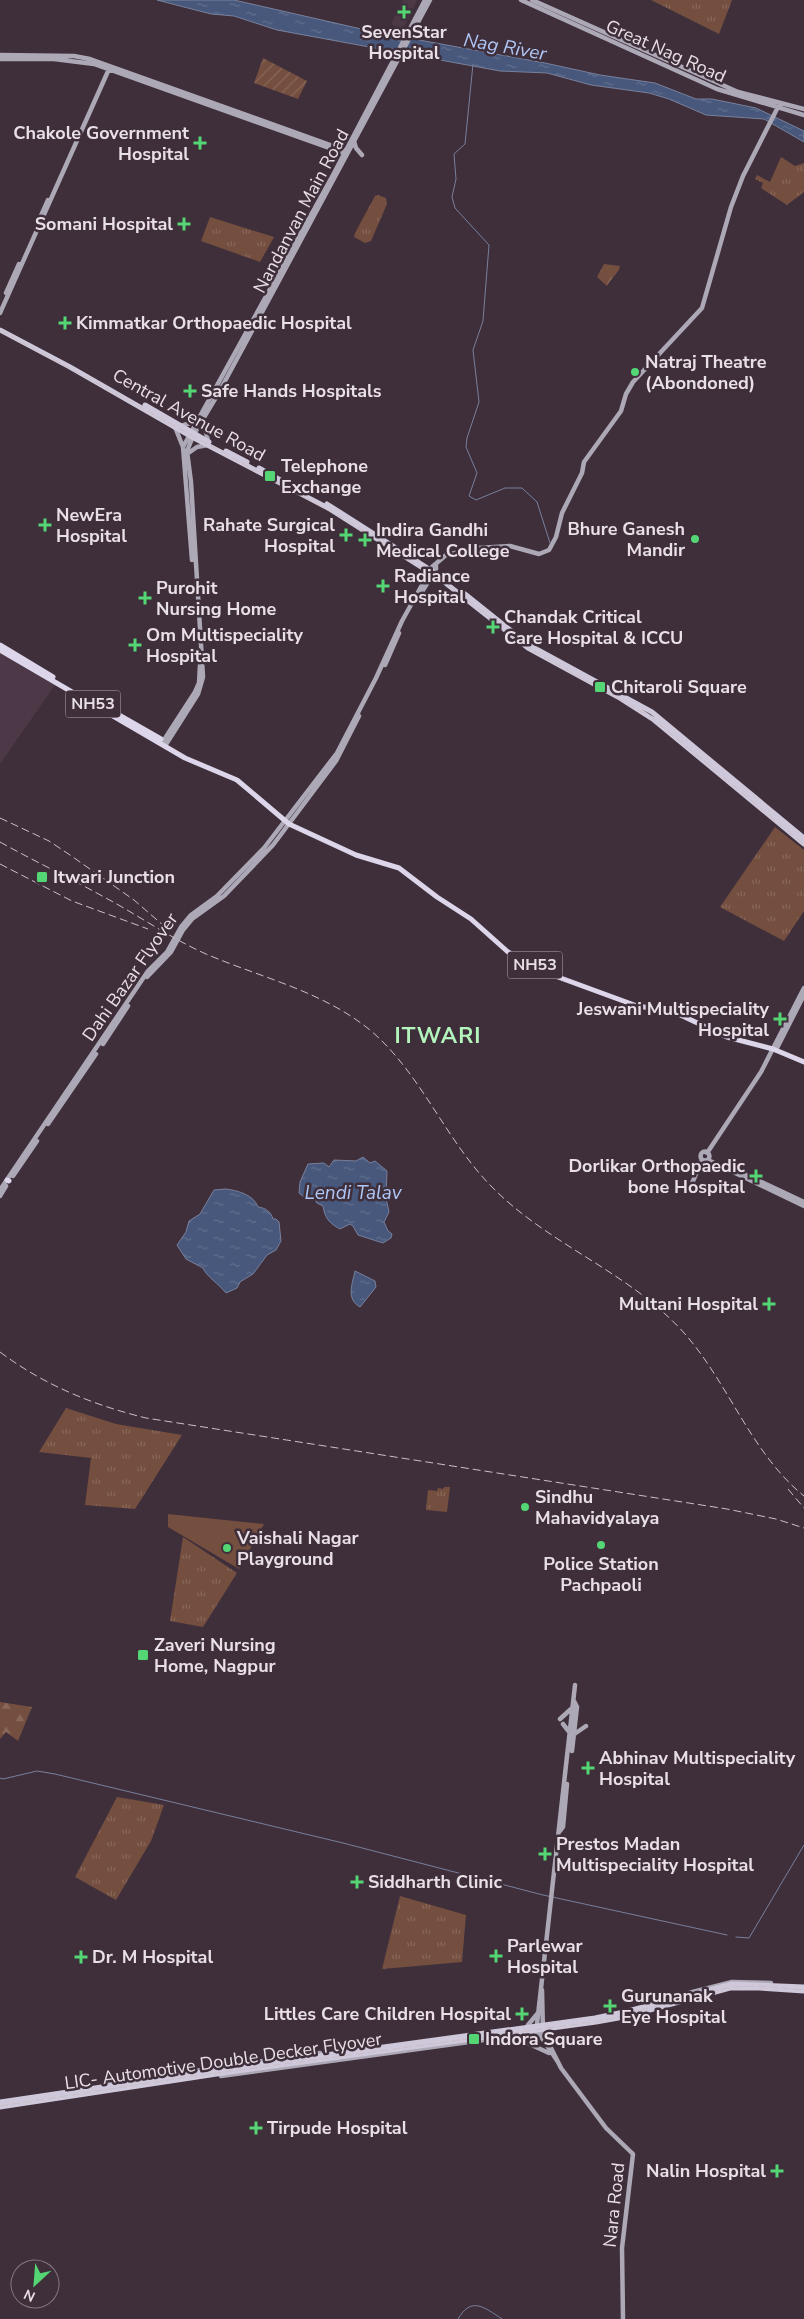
<svg xmlns="http://www.w3.org/2000/svg" width="804" height="2319" viewBox="0 0 804 2319" font-family="'Nunito Sans',sans-serif">
	<defs>
		<pattern id="grass-tufts" width="24" height="20" patternUnits="userSpaceOnUse" patternTransform="scale(1.25)"><rect width="24" height="20" fill="#744e3e"/><path d="M3 7l-1-3M5 7V3M7 7l1-3M15 17l-1-3M17 17v-4M19 17l1-3" fill="none" stroke="#88675a"/></pattern>
		<pattern id="forest-firs" width="22" height="20" patternUnits="userSpaceOnUse" patternTransform="scale(1.25)"><rect width="22" height="20" fill="#744e3e"/><path d="M5 1l3.5 6h-7zM16 11l3.5 6h-7z" fill="#88675a"/></pattern>
		<pattern id="garden-furrows" width="10" height="10" patternUnits="userSpaceOnUse" patternTransform="scale(1.25)"><rect width="10" height="10" fill="#744e3e"/><path d="M-1 1l2-2M0 10L10 0M9 11l2-2" fill="none" stroke="#88675a"/></pattern>
		<pattern id="water-ripples" width="26" height="14" patternUnits="userSpaceOnUse" patternTransform="scale(1.25)"><rect width="26" height="14" fill="#47587c"/><path d="M2 4q2-2 4 0t4 0M15 11q2-2 4 0t4 0" fill="none" stroke="#62708f"/></pattern>
	</defs>
	<rect width="100%" height="100%" fill="#3f2f3b"/>
	<path fill="#4d3848" d="M403,0H417L403,30L391,24Z
		M0,653L55,685L0,764Z"/>
	<path fill="url(#grass-tufts)" d="M651,0H732L719,34Z
		M781,157L795,166L804,163V192L787,205L761,188L763,183L755,179L757,175L770,182Z
		M378,195L386,198L387,204L371,241L365,243L354,237L355,233L375,196Z
		M210,217L274,237L260,262L201,241Z
		M775,827L804,850V911L784,941L720,907Z
		M66,1408L116,1424L182,1435L135,1509L85,1505L91,1458L39,1452Z
		M444,1487H450L447,1512L426,1510L428,1490L437,1491L438,1488L443,1489Z
		M183,1537L237,1573L203,1627L170,1621Z
		M117,1797L164,1805L151,1841L116,1900L75,1877Z
		M400,1896L466,1915L462,1962L382,1969Z"/>
	<path fill="url(#forest-firs)" d="M604,264L620,266C619,273 611,278 607,286L597,277Z
		M0,1702L32,1707L18,1741L6,1732L0,1739Z"/>
	<path fill="url(#garden-furrows)" d="M263,58L307,81L298,99L254,83Z"/>
	<path fill="#744e3e" d="M168,1514L264,1524L239,1569L168,1527Z"/>
	<path fill="url(#water-ripples)" stroke="#78809c" d="M157,0H234L370,31L545,63L600,75L655,83L696,99H712L756,108L804,131V142L764,119L706,115L669,99L649,93L591,85L547,73L500,71L277,30L234,16L211,14Z
		M363,1157L370,1163L375,1161L387,1171L386,1198L389,1212L384,1222L388,1231L392,1234L391,1238L383,1243L358,1235L353,1226L350,1224L340,1229C329,1223 325,1218 323,1206L317,1203L313,1197H304L299,1193L300,1182L308,1164L324,1163L329,1167L334,1160L356,1161Z
		M225,1189C237,1190 254,1195 258,1207C266,1208 271,1212 273,1219H276L279,1222L281,1241L276,1250L267,1255L253,1274L240,1282L237,1288L226,1293C219,1284 206,1276 203,1268L186,1259L177,1245L186,1232L189,1221L200,1214L214,1190Z
		M355,1271L375,1281L376,1287L360,1307C346,1299 352,1285 355,1271Z"/>
	<g fill="none" stroke-linecap="round" stroke-linejoin="round">
		<path stroke="#78809c" stroke-width="1" d="M473,64L465,144L454,154L456,179L452,197L455,208L489,245L483,321L473,350L479,402L467,438L466,447L477,473L469,496L476,500L505,488H522L537,502L550,543
			M0,1778L3,1779L37,1771L55,1774L343,1843L543,1895L727,1935
			M736,1937L749,1938L804,1845
			M458,2319C471,2296 484,2307 502,2319"/>
		<path stroke="#ada8b6" stroke-width="4.5" d="M521,0L717,89L804,115
			M532,0L718,83L738,92L804,109
			M0,55L74,56L90,59L347,151
			M0,59H54L94,64L346,154
			M354,141L356,148L362,155
			M40,218L48,200
			M6,293L19,264
			M0,313L109,69
			M203,419L208,441
			M181,426L196,421
			M175,427L183,447
			M187,454L197,447L208,445
			M192,560L183,447L333,175L425,0
			M420,595L436,569V565
			M385,665L399,633
			M162,743L195,692L199,683L200,665
			M165,746L198,694L203,677L191,482L187,451L194,434L218,394L430,0
			M147,977L171,952L183,930L192,919L224,896L273,845L336,761L359,716
			M103,1044L128,1006
			M776,1050L804,995
			M48,1124L96,1054
			M700.5 1156a4.5 4.5 0 1 1 9 0a4.5 4.5 0 1 1-9 0Z
			M707,1153L761,1072L804,988
			M708,1160L804,1206
			M740,1172L804,1202
			M13,1176L37,1141
			M690,1188L702,1160
			M0,1190L148,971L167,952L181,927L191,915L217,896L264,848L337,753L376,678L402,621L432,567L446,555L478,548L510,546L539,554L549,550L556,537L562,513L582,473L584,462L621,411L626,394L633,382L702,308L731,207L743,176L780,103
			M0,1196L6,1186
			M560,1719L571,1709
			M563,1724L570,1733
			M573,1735L586,1726
			M572,1751L577,1707L574,1701
			M560,1831L563,1827L567,1784
			M542,1990L543,2032L561,2068L606,2128L633,2154L622,2248L623,2319
			M661,2000L732,1982L771,1983
			M528,2025L538,2013
			M526,2034L543,2031
			M512,2036L549,2053
			M558,2062L538,2032L537,2024L575,1685
			M241,2064L320,2053
			M221,2076L491,2039
			M107,2084L201,2070"/>
		<path stroke="#cec8da" stroke-width="5" d="M0,330L70,367L192,437L328,508L443,581L528,648L618,697L654,720L804,844
			M145,405L209,442
			M226,451L247,462
			M259,468L282,481
			M327,504L448,581
			M465,594L529,645L652,712L804,838
			M0,2102L230,2068L595,2018L624,2012L732,1984L804,1987
			M0,2107L230,2072L596,2022L624,2017L730,1988H759L804,1991"/>
		<path stroke="#ddd6ea" stroke-width="5" d="M0,645L53,677
			M0,650L185,758L237,780L289,824L356,855L399,868L437,897L471,919L508,952L558,977L637,1006L672,1011L727,1037L773,1049L804,1062
			M112,711L161,739
			M7,1180L9,1181"/>
		<path stroke="#cabfc7" stroke-width="1" stroke-dasharray="8 4" stroke-linecap="butt" d="M0,330L353,524L455,590L530,649L651,717L804,844
			M0,818L49,841L70,855L134,900L164,926
			M0,842C34,861 70,878 104,897C138,915 170,938 206,954C262,978 322,991 370,1030C422,1074 446,1142 494,1189C551,1246 631,1273 685,1334C729,1384 751,1453 804,1496
			M0,864L72,901L148,929
			M0,1352C44,1385 93,1405 146,1418L727,1509L776,1519L804,1528
			M788,1489L804,1508
			M0,2106L181,2078L600,2021C643,2012 684,1995 727,1988C752,1984 779,1988 804,1990"/>
	</g>
	<g fill="#53d673" stroke="#3f2f3b" stroke-width="2">
		<path d="M401.5 4.5h5v5h5v5h-5v5h-5v-5h-5v-5h5z"/>
		<path d="M197.5 135.5h5v5h5v5h-5v5h-5v-5h-5v-5h5z"/>
		<path d="M181.5 216.5h5v5h5v5h-5v5h-5v-5h-5v-5h5z"/>
		<path d="M62.5 315.5h5v5h5v5h-5v5h-5v-5h-5v-5h5z"/>
		<circle cx="635" cy="372" r="5"/>
		<path d="M187.5 383.5h5v5h5v5h-5v5h-5v-5h-5v-5h5z"/>
		<rect x="264" y="470" width="12" height="12" rx="2.5"/>
		<path d="M42.5 517.5h5v5h5v5h-5v5h-5v-5h-5v-5h5z"/>
		<path d="M343.5 527.5h5v5h5v5h-5v5h-5v-5h-5v-5h5z"/>
		<circle cx="695" cy="539" r="5"/>
		<path d="M362.5 532.5h5v5h5v5h-5v5h-5v-5h-5v-5h5z"/>
		<path d="M380.5 578.5h5v5h5v5h-5v5h-5v-5h-5v-5h5z"/>
		<path d="M142.5 590.5h5v5h5v5h-5v5h-5v-5h-5v-5h5z"/>
		<path d="M490.5 619.5h5v5h5v5h-5v5h-5v-5h-5v-5h5z"/>
		<path d="M132.5 637.5h5v5h5v5h-5v5h-5v-5h-5v-5h5z"/>
		<rect x="594" y="681" width="12" height="12" rx="2.5"/>
		<rect x="36" y="871" width="12" height="12" rx="2.5"/>
		<path d="M777.5 1011.5h5v5h5v5h-5v5h-5v-5h-5v-5h5z"/>
		<path d="M753.5 1168.5h5v5h5v5h-5v5h-5v-5h-5v-5h5z"/>
		<path d="M766.5 1296.5h5v5h5v5h-5v5h-5v-5h-5v-5h5z"/>
		<circle cx="525" cy="1507" r="5"/>
		<circle cx="601" cy="1545" r="5"/>
		<circle cx="227" cy="1548" r="5"/>
		<rect x="137" y="1649" width="12" height="12" rx="2.5"/>
		<path d="M585.5 1760.5h5v5h5v5h-5v5h-5v-5h-5v-5h5z"/>
		<path d="M542.5 1846.5h5v5h5v5h-5v5h-5v-5h-5v-5h5z"/>
		<path d="M354.5 1874.5h5v5h5v5h-5v5h-5v-5h-5v-5h5z"/>
		<path d="M493.5 1948.5h5v5h5v5h-5v5h-5v-5h-5v-5h5z"/>
		<path d="M78.5 1949.5h5v5h5v5h-5v5h-5v-5h-5v-5h5z"/>
		<path d="M607.5 1998.5h5v5h5v5h-5v5h-5v-5h-5v-5h5z"/>
		<path d="M519.5 2006.5h5v5h5v5h-5v5h-5v-5h-5v-5h5z"/>
		<rect x="468" y="2033" width="12" height="12" rx="2.5"/>
		<path d="M253.5 2120.5h5v5h5v5h-5v5h-5v-5h-5v-5h5z"/>
		<path d="M774.5 2163.5h5v5h5v5h-5v5h-5v-5h-5v-5h5z"/>
	</g>
	<g text-anchor="middle" dominant-baseline="central" stroke-width="5" stroke-linejoin="round" paint-order="stroke">
		<g fill="#3f2f3b" stroke="#b6aab3" stroke-width="1">
			<rect x="65.5" y="690.5" width="55" height="27" rx="4"/>
			<rect x="507.5" y="951.5" width="55" height="27" rx="4"/>
		</g>
		<g font-size="16" font-weight="bold" fill="#e9dfe7">
			<text x="93" y="704">NH53</text>
			<text x="535" y="965">NH53</text>
		</g>
		<g font-size="18" font-weight="bold" fill="#e9dfe7" stroke="#3f2f3b" text-anchor="start">
			<text x="404" y="32" text-anchor="middle">SevenStar<tspan x="404" dy="21">Hospital</tspan></text>
			<text x="189" y="133" text-anchor="end">Chakole Government<tspan x="189" dy="21">Hospital</tspan></text>
			<text x="173" y="224" text-anchor="end">Somani Hospital</text>
			<text x="76" y="323">Kimmatkar Orthopaedic Hospital</text>
			<text x="645" y="362">Natraj Theatre<tspan x="645" dy="21">(Abondoned)</tspan></text>
			<text x="201" y="391">Safe Hands Hospitals</text>
			<text x="281" y="466">Telephone<tspan x="281" dy="21">Exchange</tspan></text>
			<text x="56" y="515">NewEra<tspan x="56" dy="21">Hospital</tspan></text>
			<text x="335" y="525" text-anchor="end">Rahate Surgical<tspan x="335" dy="21">Hospital</tspan></text>
			<text x="685" y="529" text-anchor="end">Bhure Ganesh<tspan x="685" dy="21">Mandir</tspan></text>
			<text x="376" y="530">Indira Gandhi<tspan x="376" dy="21">Medical College</tspan></text>
			<text x="394" y="576">Radiance<tspan x="394" dy="21">Hospital</tspan></text>
			<text x="156" y="588">Purohit<tspan x="156" dy="21">Nursing Home</tspan></text>
			<text x="504" y="617">Chandak Critical<tspan x="504" dy="21">Care Hospital &amp; ICCU</tspan></text>
			<text x="146" y="635">Om Multispeciality<tspan x="146" dy="21">Hospital</tspan></text>
			<text x="611" y="687">Chitaroli Square</text>
			<text x="53" y="877">Itwari Junction</text>
			<text x="769" y="1009" text-anchor="end">Jeswani Multispeciality<tspan x="769" dy="21">Hospital</tspan></text>
			<text x="745" y="1166" text-anchor="end">Dorlikar Orthopaedic<tspan x="745" dy="21">bone Hospital</tspan></text>
			<text x="758" y="1304" text-anchor="end">Multani Hospital</text>
			<text x="535" y="1497">Sindhu<tspan x="535" dy="21">Mahavidyalaya</tspan></text>
			<text x="237" y="1538">Vaishali Nagar<tspan x="237" dy="21">Playground</tspan></text>
			<text x="601" y="1564" text-anchor="middle">Police Station<tspan x="601" dy="21">Pachpaoli</tspan></text>
			<text x="154" y="1645">Zaveri Nursing<tspan x="154" dy="21">Home, Nagpur</tspan></text>
			<text x="599" y="1758">Abhinav Multispeciality<tspan x="599" dy="21">Hospital</tspan></text>
			<text x="556" y="1844">Prestos Madan<tspan x="556" dy="21">Multispeciality Hospital</tspan></text>
			<text x="368" y="1882">Siddharth Clinic</text>
			<text x="507" y="1946">Parlewar<tspan x="507" dy="21">Hospital</tspan></text>
			<text x="92" y="1957">Dr. M Hospital</text>
			<text x="621" y="1996">Gurunanak<tspan x="621" dy="21">Eye Hospital</tspan></text>
			<text x="511" y="2014" text-anchor="end">Littles Care Children Hospital</text>
			<text x="485" y="2039">Indora Square</text>
			<text x="267" y="2128">Tirpude Hospital</text>
			<text x="766" y="2171" text-anchor="end">Nalin Hospital</text>
		</g>
		<g font-size="18" fill="#e9dfe7" stroke="#3f2f3b">
			<text transform="translate(666 51) rotate(24)">Great Nag Road</text>
			<text transform="translate(301 211) rotate(-62)">Nandanvan Main Road</text>
			<text transform="translate(189 415) rotate(29)">Central Avenue Road</text>
			<text transform="translate(130 977) rotate(-55)">Dahi Bazar Flyover</text>
			<text transform="translate(223 2061) rotate(-8)">LIC- Automotive Double Decker Flyover</text>
			<text transform="translate(614 2205) rotate(-84)">Nara Road</text>
		</g>
		<g font-size="19" font-style="italic" fill="#afc6f6" stroke="#3f2f3b">
			<text transform="translate(505 47) rotate(10)">Nag River</text>
			<text x="353" y="1193">Lendi Talav</text>
		</g>
		<g font-size="22" font-weight="bold" letter-spacing="1" fill="#b4f5bd" stroke="#3f2f3b">
			<text x="438" y="1036">ITWARI</text>
		</g>
	</g>
	<g transform="translate(35 2284) rotate(206)"><circle r="24" fill="#3f2f3b" stroke="#837580"/>
	<path d="M0-4L9 19L0 12L-9 19Z" fill="#53d673"/>
	<text y="-8" font-size="14" font-weight="bold" text-anchor="middle" fill="#e9dfe7">N</text>
	</g>
</svg>
